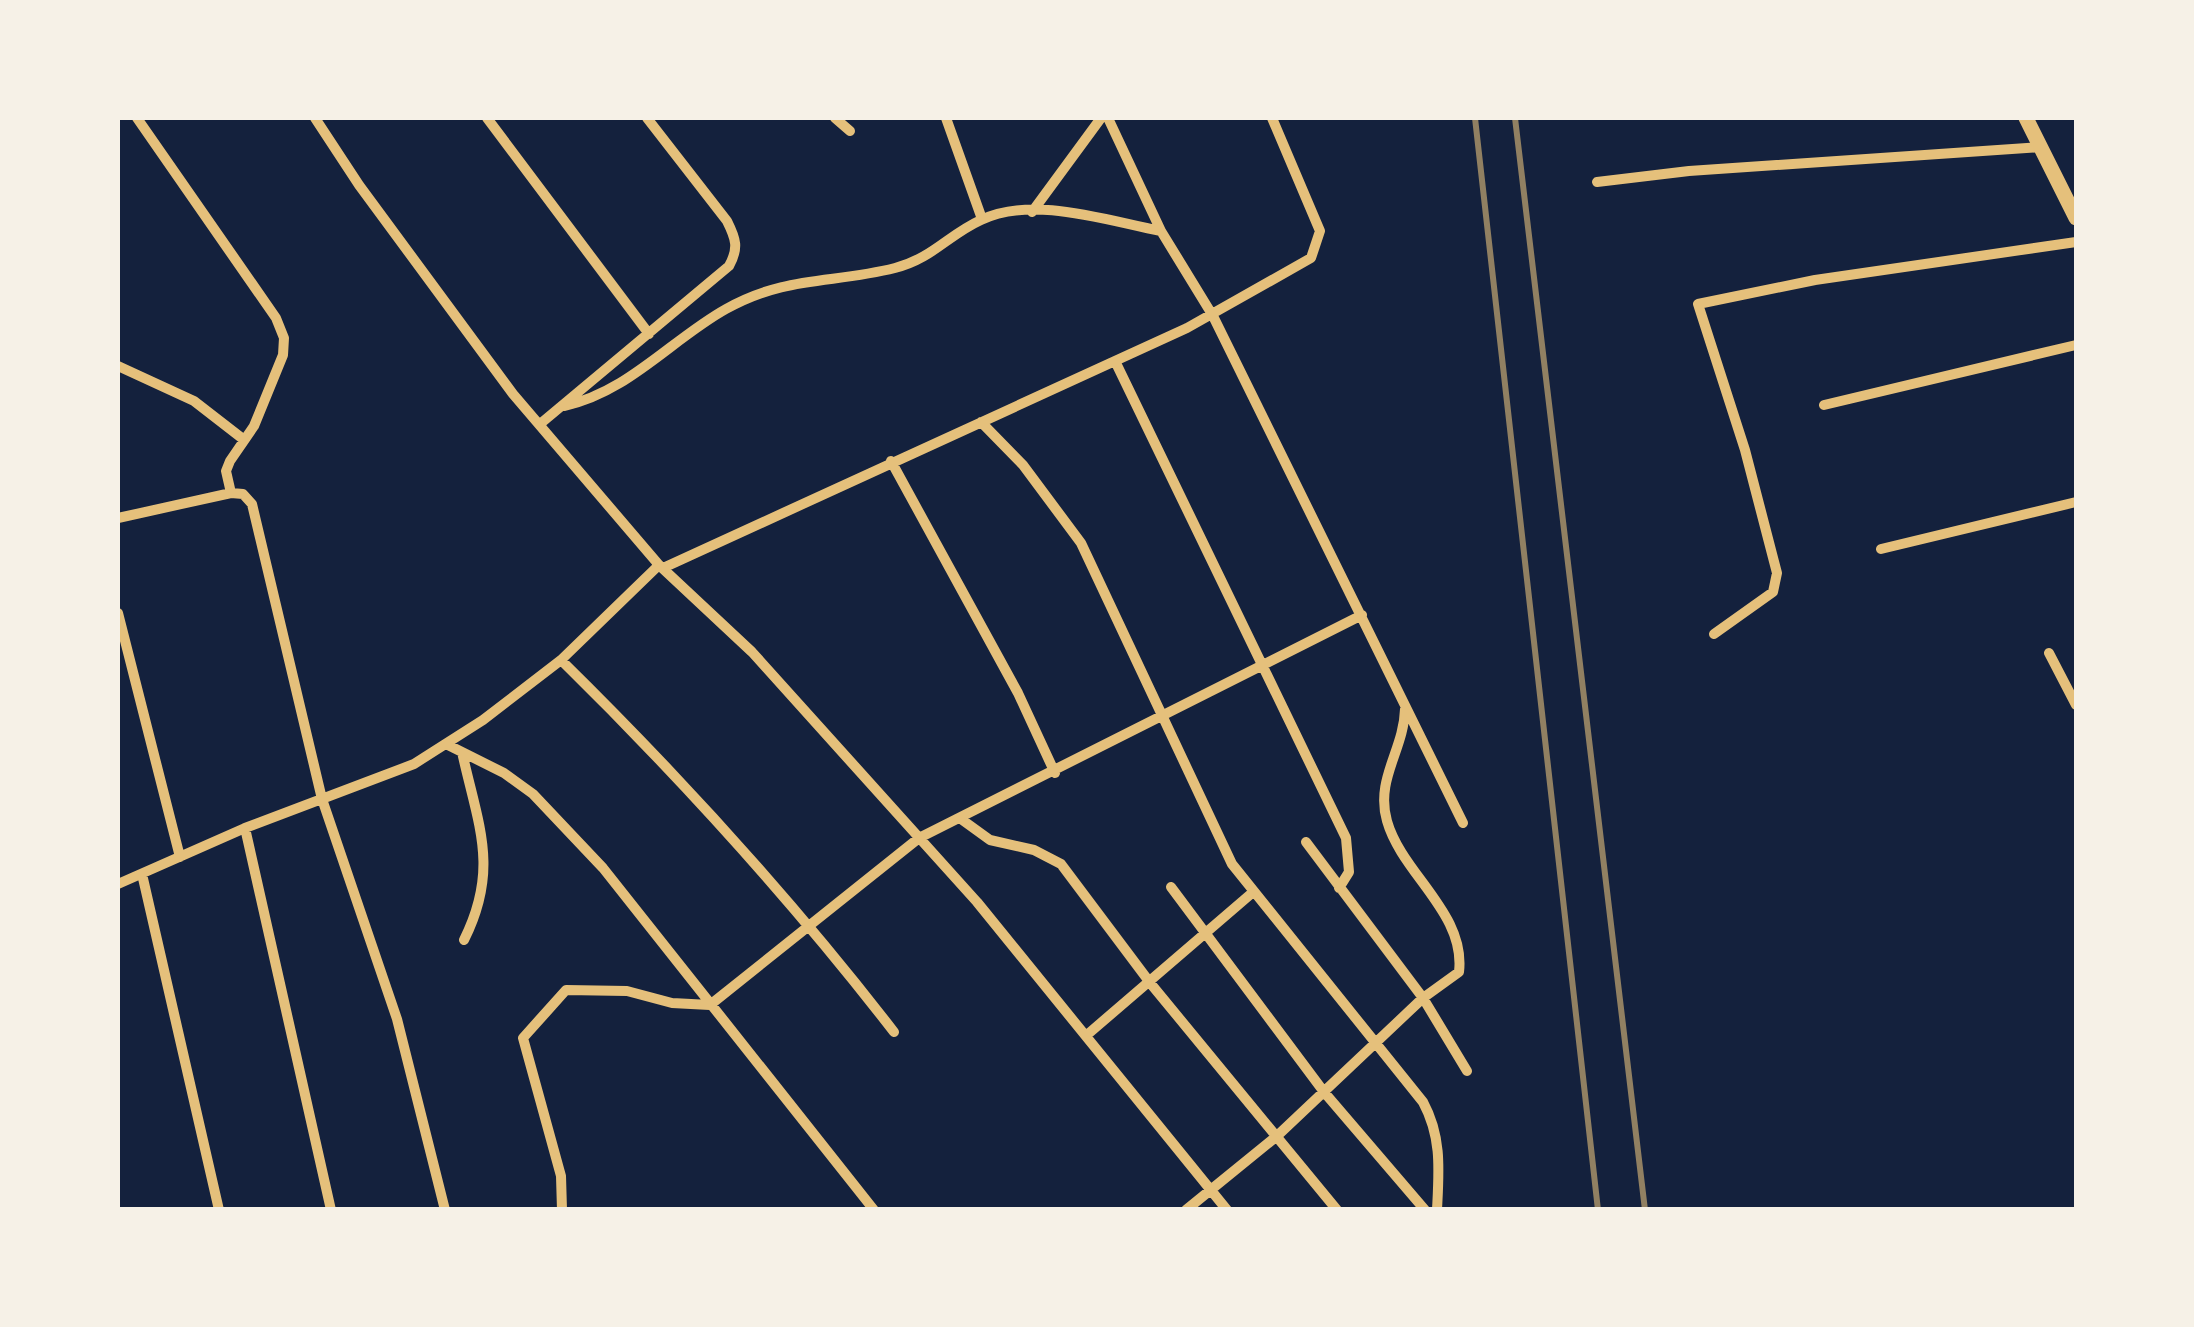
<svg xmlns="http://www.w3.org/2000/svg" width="2194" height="1327" viewBox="0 0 2194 1327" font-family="Helvetica,sans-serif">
	<rect width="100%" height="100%" fill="#14213d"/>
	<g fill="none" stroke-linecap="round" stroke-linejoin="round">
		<path stroke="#e5c07b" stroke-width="10" d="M137,118L276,318L284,338L283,355L254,426L230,461L226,471L231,493
			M315,118L359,185L513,394L659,565L752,652L977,902L1227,1210
			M487,118L649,334
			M835,118L850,131
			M946,118L982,219
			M1108,118L1161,231
			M1597,182L1689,171L2041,147
			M1032,212L1101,118
			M1115,361L1346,838L1349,872L1339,888
			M118,366L194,401L243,439
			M1824,405L2076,345
			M564,406C627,393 672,339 726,309C787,275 832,284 895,268C933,258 948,235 981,220C1033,195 1108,221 1161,231L1213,316L1463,823
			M981,422L1023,465L1081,543L1232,864L1423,1102C1442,1137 1439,1170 1437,1210
			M540,424L729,266C739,248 736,239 727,221L647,118
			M891,461L1018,693L1055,773
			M118,518L231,493L243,494L252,504L322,799L397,1019L445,1210
			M1881,549L2076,502
			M663,568L1187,328L1311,258L1320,231L1272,118
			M118,613L180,857
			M1714,634L1773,592L1777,573L1745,450L1698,304L1815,280L2076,242
			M2049,653L2076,705
			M561,660C680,777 792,900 894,1032
			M446,744L504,773L533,794L603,868L874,1210
			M462,752C478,825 500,868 464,940
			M961,819L990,840L1034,850L1061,864L1151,984L1337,1210
			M245,828L331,1210
			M1306,842L1423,998L1467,1071
			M142,874L219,1210
			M118,884L245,828L414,764L483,720L561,660L659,565
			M1171,887L1324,1092L1425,1210
			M1088,1034L1252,893
			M562,1210L561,1176L523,1038L566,990L627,991L672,1003L710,1005L919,838L1362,615
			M1186,1210L1277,1136L1423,998L1459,972C1466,913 1402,874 1387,821C1375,779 1404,750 1405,709"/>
		<path stroke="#e5c07b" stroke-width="15" d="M2026,118L2076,218"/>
		<path stroke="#918062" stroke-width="6" d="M1475,118L1598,1210
			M1515,118L1645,1210"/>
	</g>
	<rect width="2194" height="1327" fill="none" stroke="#f6f1e7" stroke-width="240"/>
</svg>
